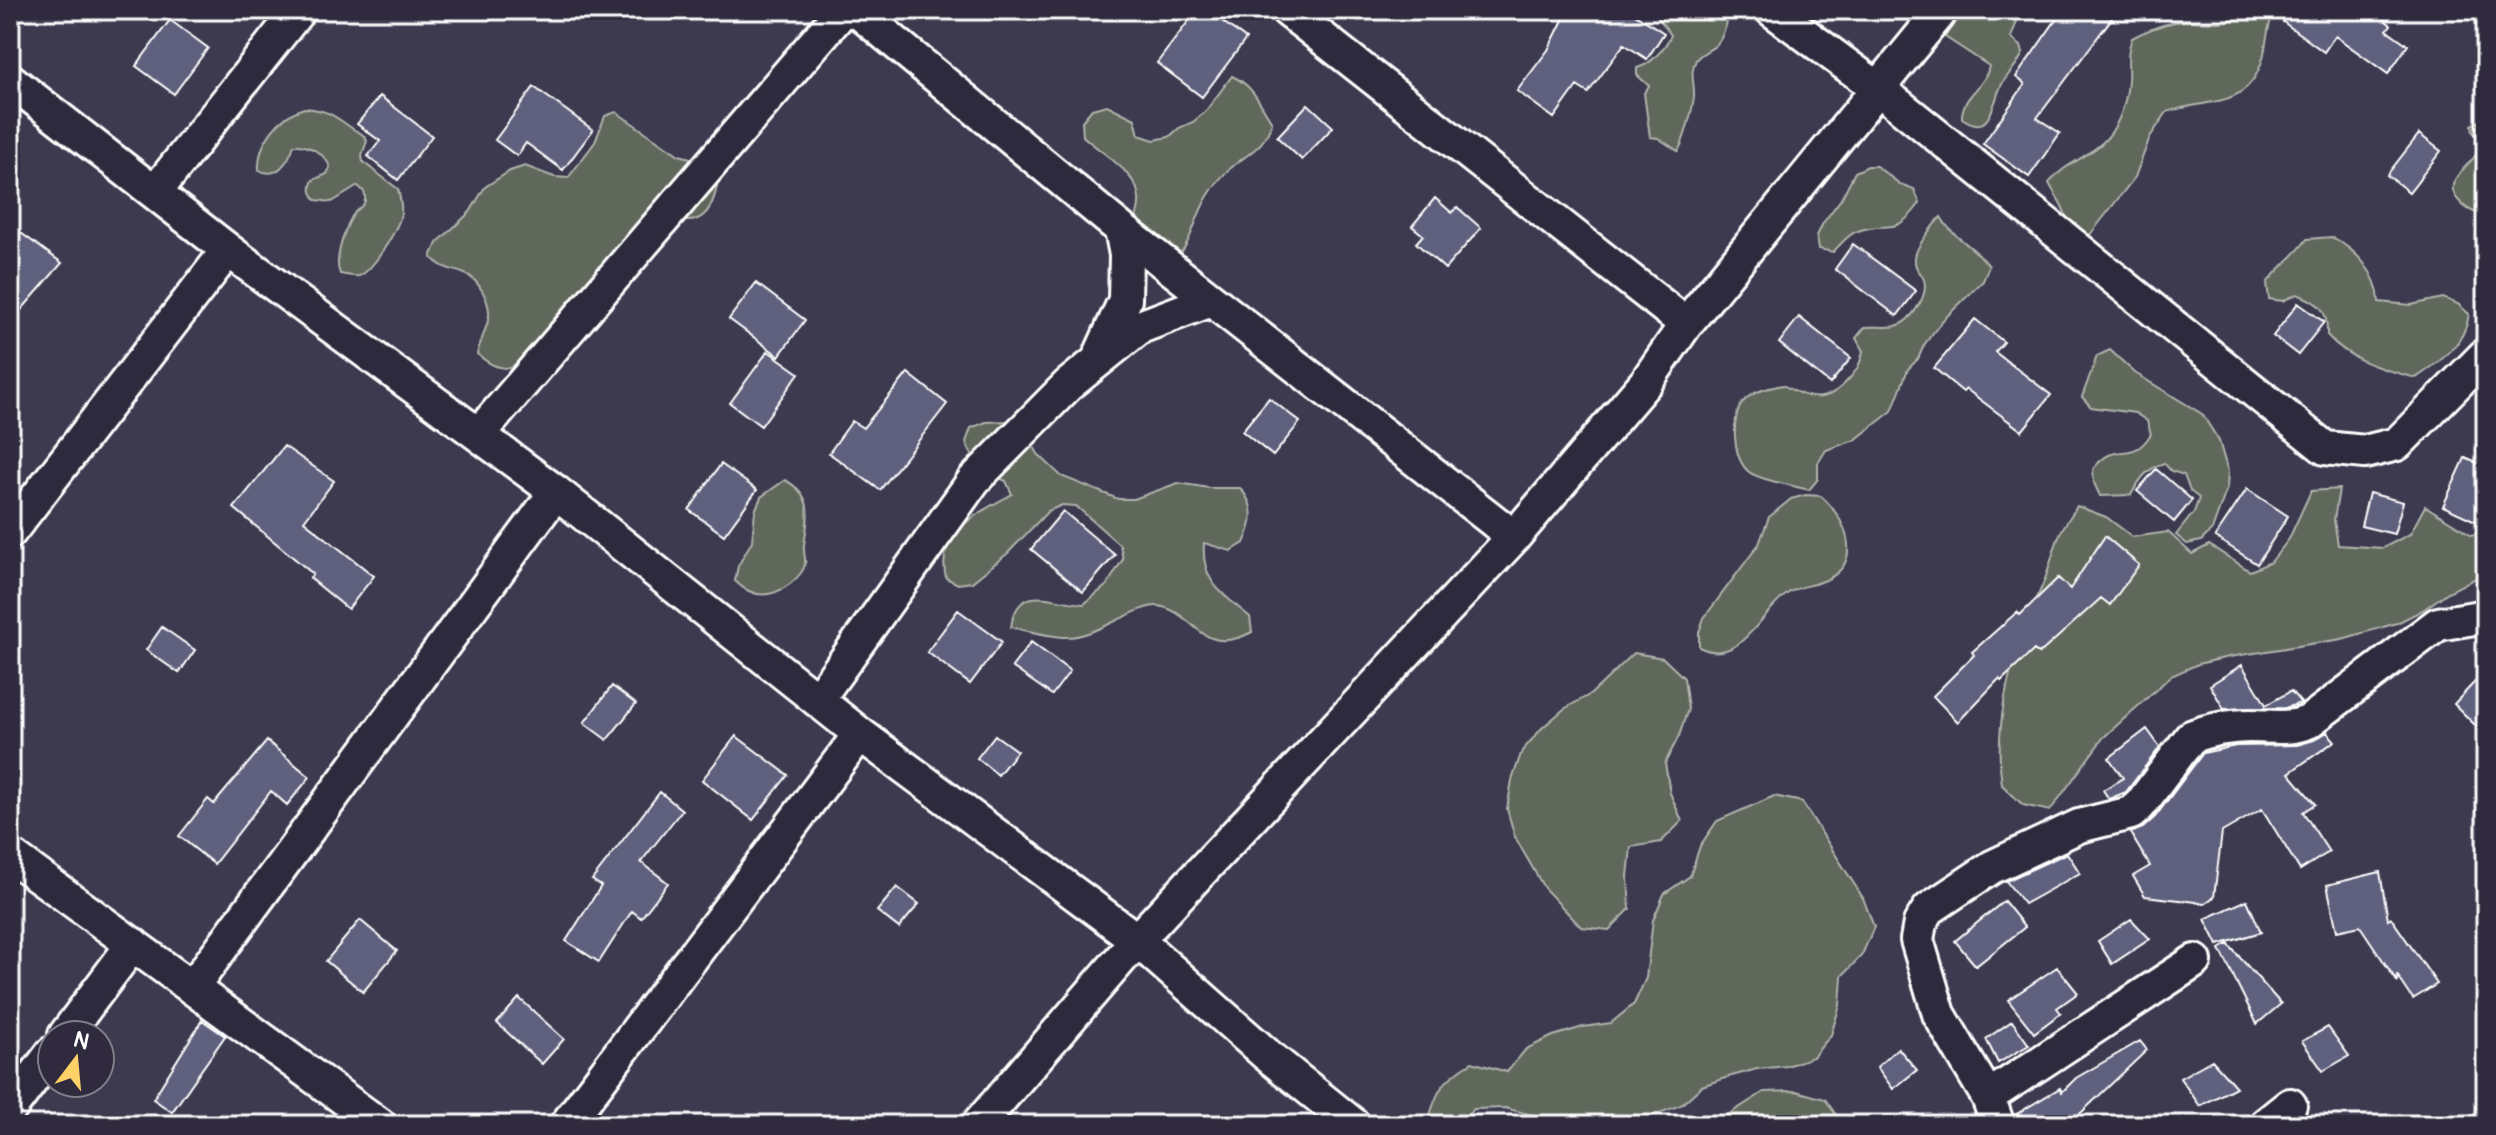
<svg xmlns="http://www.w3.org/2000/svg" width="2496" height="1135" viewBox="0 0 2496 1135" font-family="Pangolin,sans-serif">
	<rect width="100%" height="100%" fill="#3d3a50"/>
	<filter id="ink" filterUnits="userSpaceOnUse"><feTurbulence type="fractalNoise" baseFrequency=".0125" numOctaves="2"/><feDisplacementMap in="SourceGraphic" scale="16" xChannelSelector="R" yChannelSelector="G"/><feConvolveMatrix kernelMatrix="1 2 1 2 8 2 1 2 1" color-interpolation-filters="sRGB"/></filter>
	<g filter="url(#ink)">
		<path fill="#61685b" stroke="#b0b4ad" stroke-width="2" d="M1658,10H1728C1729,20 1723,38 1716,45C1710,51 1701,52 1696,60C1689,73 1695,83 1694,97C1693,108 1684,142 1678,151L1658,138L1650,137L1644,93L1649,86L1637,75V68C1651,65 1665,48 1671,35L1657,16Z
			M1996,10H2021L2011,38L2021,46L2023,53C2018,65 2007,74 2001,86C1992,105 1991,138 1962,118C1961,96 1986,87 1989,66L1945,37L1957,18L1995,15Z
			M2251,10H2275C2267,23 2267,43 2263,58C2248,110 2209,98 2167,112L2150,137L2135,177L2089,236C2064,231 2071,224 2062,206C2058,198 2053,191 2049,183C2064,163 2091,157 2107,138C2120,123 2127,100 2128,80C2129,64 2126,53 2132,38C2145,31 2161,25 2175,22C2205,17 2224,31 2251,10Z
			M1232,76C1254,86 1259,103 1272,122C1265,145 1254,150 1237,163C1226,171 1215,184 1208,196C1194,218 1193,242 1174,261L1133,228C1135,220 1139,211 1139,203C1142,174 1100,153 1083,136L1082,121L1092,109L1107,105L1135,119L1139,135L1154,140L1169,137L1179,128L1193,122L1205,112Z
			M304,108C328,110 333,115 353,129C360,133 363,133 367,141L362,155L363,162L398,189C400,197 402,206 401,214C398,229 373,271 359,276C353,277 346,275 340,274C333,260 346,224 355,212C360,207 366,205 365,197C365,191 362,190 358,186L332,202L316,200C310,193 309,188 313,180L327,174L330,167C325,154 309,144 294,145C289,161 277,180 259,170C257,143 279,116 304,108Z
			M616,112L679,155L694,159L718,180C714,207 704,228 674,219L515,368C498,369 490,365 477,354C480,341 487,329 489,316C490,302 479,279 465,274C450,268 442,269 431,257L437,243L470,212L485,187L510,171L525,166L554,177L568,178L595,142L605,116Z
			M2486,117V202L2479,213C2470,212 2464,207 2458,200C2439,178 2477,164 2483,143L2473,132L2472,125Z
			M1868,166H1876L1900,184L1914,189L1920,203C1894,239 1889,220 1858,231C1849,233 1840,245 1833,252L1819,249L1817,236L1823,223L1841,199L1855,172Z
			M1941,217C1952,238 1976,247 1989,266L1983,281L1942,321L1924,345L1918,359L1908,369L1892,411L1855,440L1826,450L1818,463V479L1809,490C1795,486 1759,480 1749,472C1733,459 1730,418 1743,402C1752,391 1769,388 1783,385C1810,401 1827,404 1849,379C1857,370 1861,363 1863,351L1856,338L1865,327C1874,326 1887,328 1896,326C1911,322 1929,295 1924,280C1921,271 1914,270 1915,258C1915,248 1933,225 1941,217Z
			M2332,237C2356,250 2378,273 2379,302L2411,305L2443,298L2458,304L2469,314C2465,345 2441,361 2416,378C2383,369 2351,362 2327,335C2328,309 2320,303 2297,294L2283,301L2269,299L2267,283C2279,267 2295,256 2307,239Z
			M2110,350L2135,373L2202,414L2219,441L2228,472L2227,488L2212,530L2201,541L2187,544L2176,535L2194,512L2199,498L2190,491L2184,475L2171,471L2164,463C2146,469 2140,479 2131,495L2100,496L2094,483L2093,469C2118,437 2130,467 2151,434L2147,421L2135,413L2091,407L2082,397L2097,356Z
			M1007,421L1030,440L1038,454L1061,476L1118,499H1134L1178,483L1209,488H1240C1256,506 1254,522 1244,543L1231,551L1204,543C1201,583 1223,594 1250,617L1252,632C1200,659 1197,612 1158,606C1138,604 1095,638 1066,637C1052,637 1024,630 1011,627C1018,581 1052,602 1084,604L1107,585L1123,559L1120,545L1076,506L1062,505L1048,511L1008,553L972,582L958,584L946,578C935,531 978,514 1012,494L1006,481C987,473 973,462 966,442L971,428L986,422Z
			M785,480C815,496 808,517 804,545C803,551 806,558 805,564C804,572 796,579 790,584C770,599 752,598 735,581L738,566L752,541L755,511L761,497Z
			M2339,489L2334,520L2338,545L2383,548L2410,534L2425,506L2472,535L2486,529V573L2448,592L2423,610L2397,623L2342,639L2229,657L2198,664L2171,676L2103,738L2050,811L2023,805L2002,785C1992,714 2015,648 2043,584C2050,568 2053,549 2061,532C2065,523 2072,515 2077,506L2106,517L2133,537L2168,532L2192,554L2209,545L2250,571L2271,562L2289,539L2311,491Z
			M1806,495L1821,496C1844,516 1865,560 1828,579C1815,586 1798,585 1787,594C1758,615 1740,667 1699,647V632L1704,618L1759,544L1769,517L1791,499Z
			M1634,653L1663,658L1684,678L1688,709L1679,736L1665,763L1670,793L1682,821L1661,842L1631,847L1628,877L1630,909L1609,930L1581,927L1544,888L1515,837L1507,809L1512,780L1522,751L1542,728L1564,709L1591,694Z
			M1774,796L1802,802L1863,898L1874,927L1862,955L1842,976L1840,1005L1831,1035L1813,1057L1787,1066L1757,1069L1728,1077L1702,1086L1681,1105L1627,1125H1571L1505,1108L1474,1109L1457,1125H1427C1437,1090 1441,1081 1472,1062L1507,1072L1526,1049L1553,1036L1583,1027L1611,1023L1634,1004L1646,978L1653,920L1664,894L1690,876L1700,846L1717,821Z
			M1796,1091L1825,1099L1843,1125H1712L1764,1092Z"/>
		<path fill="#5e607d" stroke="#fff" stroke-width="2" d="M1197,10H1207L1246,39L1202,97L1157,63Z
			M1568,10H1629L1664,33L1647,59L1624,44L1588,93L1577,86L1554,118L1517,91L1548,50Z
			M2063,10H2118L2037,118L2060,133L2029,177L1983,144L2025,84L2016,77Z
			M2267,10H2372L2391,25L2387,30L2408,45L2388,74L2335,36L2324,52Z
			M170,20L208,48L174,94L136,66Z
			M534,87L593,130L563,170L526,143L517,156L495,140Z
			M380,96L432,136L398,180L368,156L380,141L357,124Z
			M1308,104L1333,127L1302,160L1277,137Z
			M2419,134L2441,151L2409,192L2387,175Z
			M1435,198L1452,213L1457,207L1481,228L1445,269L1416,243L1423,235L1412,226Z
			M10,225L62,263L10,323Z
			M1853,244L1916,291L1897,316L1835,269Z
			M756,283L805,320L779,356L729,319Z
			M2298,303L2324,322L2298,355L2273,336Z
			M1799,317L1851,358L1830,384L1779,343Z
			M1975,319L2004,342L1995,352L2051,395L2022,431L1966,389L1963,392L1934,368Z
			M768,351L799,373L761,426L730,403Z
			M908,373L947,404L880,490L829,453L852,421L863,428Z
			M1269,398L1300,422L1273,456L1242,431Z
			M284,446L334,481L304,521L374,576L348,609L310,578L313,574L234,508Z
			M2465,458L2486,467V526L2443,506Z
			M721,464L757,490L724,535L689,510Z
			M2156,469L2192,500L2174,522L2137,491Z
			M2247,489L2288,516L2257,564L2215,537Z
			M2369,493L2403,502L2394,534L2361,526Z
			M1063,511L1115,555L1083,592L1031,549Z
			M2105,536L2139,565L2110,605L2101,598L2039,654L2034,650L2001,681L1999,679L1958,722L1933,696L1974,655L1972,652L2017,612L2020,615L2058,578L2070,589Z
			M958,610L1002,642L970,684L927,652Z
			M162,627L195,650L179,673L146,650Z
			M1031,642L1070,671L1052,695L1012,667Z
			M2242,665L2266,705L2291,691L2301,703L2285,708L2224,709L2210,685Z
			M2486,670V736L2454,704Z
			M612,686L636,704L607,740L584,723Z
			M2147,729L2160,747L2126,792L2109,799L2103,790L2123,778L2109,758Z
			M2327,732L2335,741L2289,773L2315,804L2303,812L2329,852L2300,870L2262,809L2222,832L2214,897L2205,903L2145,896L2133,876L2150,866L2130,833L2143,828L2155,817L2203,753L2236,746L2297,745L2314,740Z
			M995,735L1017,751L998,775L977,758Z
			M736,736L788,775L753,820L702,780Z
			M267,741L310,777L287,805L271,791L214,864L179,836L208,799L214,804Z
			M660,792L682,810L641,862L668,883L641,918L632,911L599,962L566,941L601,886L592,880Z
			M2067,853L2080,873L2024,904L2006,881Z
			M2380,872L2388,920L2391,918L2437,984L2413,999L2397,975L2398,983L2360,926L2337,931L2327,885Z
			M897,887L919,904L899,928L877,911Z
			M2247,900L2261,932L2218,945L2205,919Z
			M2004,901L2025,927L1976,966L1955,941Z
			M2131,919L2150,939L2112,964L2098,941Z
			M360,920L397,951L363,992L326,961Z
			M2228,944L2281,1004L2257,1024L2220,949Z
			M2057,967L2078,993L2057,1008L2061,1013L2034,1033L2008,1000Z
			M519,998L564,1039L542,1064L497,1023Z
			M202,1020L225,1036L172,1112L153,1099Z
			M2012,1021L2029,1045L1998,1063L1986,1039Z
			M2328,1027L2349,1056L2323,1071L2302,1041Z
			M2140,1041L2147,1050L2082,1112L2063,1125H2017L2015,1115L2060,1088L2062,1092L2076,1078Z
			M1898,1048L1917,1070L1893,1089L1877,1067Z
			M2212,1060L2236,1087L2200,1106L2180,1078Z"/>
		<g fill="none" stroke-linecap="round" stroke-linejoin="round">
			<g stroke="#fff" stroke-width="38">
				<path id="street" d="M856,10L1121,229L1514,537
					M1287,10L1686,324
					M1772,10L1879,89L2325,448L2365,452L2397,444L2486,354
					M10,80L228,250L556,492L860,734L1137,940L1267,1055L1354,1125
					M156,191L299,10
					M1100,355L1125,300L1126,255L1121,229
					M479,434L843,10
					M10,532L228,250
					M817,700L974,480L1068,385L1140,327L1211,300
					M10,855L380,1125
					M192,988L556,492
					M65,1035L133,944
					M1988,1097L2195,961
					M10,1109L52,1053
					M566,1125L860,734
					M978,1125L1137,940L1514,537L1646,382L1686,324L1942,10
					M1998,1125L1988,1097L1939,1014L1917,940L1920,923L1929,909L1992,867L2079,826L2131,813L2140,805L2191,737C2207,730 2231,726 2249,726C2270,726 2288,730 2308,722L2438,624L2486,616
					M2265,1125L2290,1105"/>
			</g>
			<use href="#street" stroke="#2f2a3d" stroke-width="32"/>
		</g>
	</g>
	<rect width="2496" height="1135" fill="none" stroke="#2f2a3d" stroke-width="40"/>
	<rect x="20" y="20" width="2456" height="1095" fill="none" stroke="#fff" stroke-width="3" filter="url(#ink)"/>
	<g transform="translate(76 1059) rotate(16)"><circle r="38" fill="#2f2a3d" stroke="#827f8b" stroke-width="2"/>
	<path d="M0-6L14 30L0 20L-14 30Z" fill="#ffd166"/>
	<text y="-12" font-size="22" font-weight="bold" text-anchor="middle" fill="#ffffff">N</text>
	</g>
</svg>
